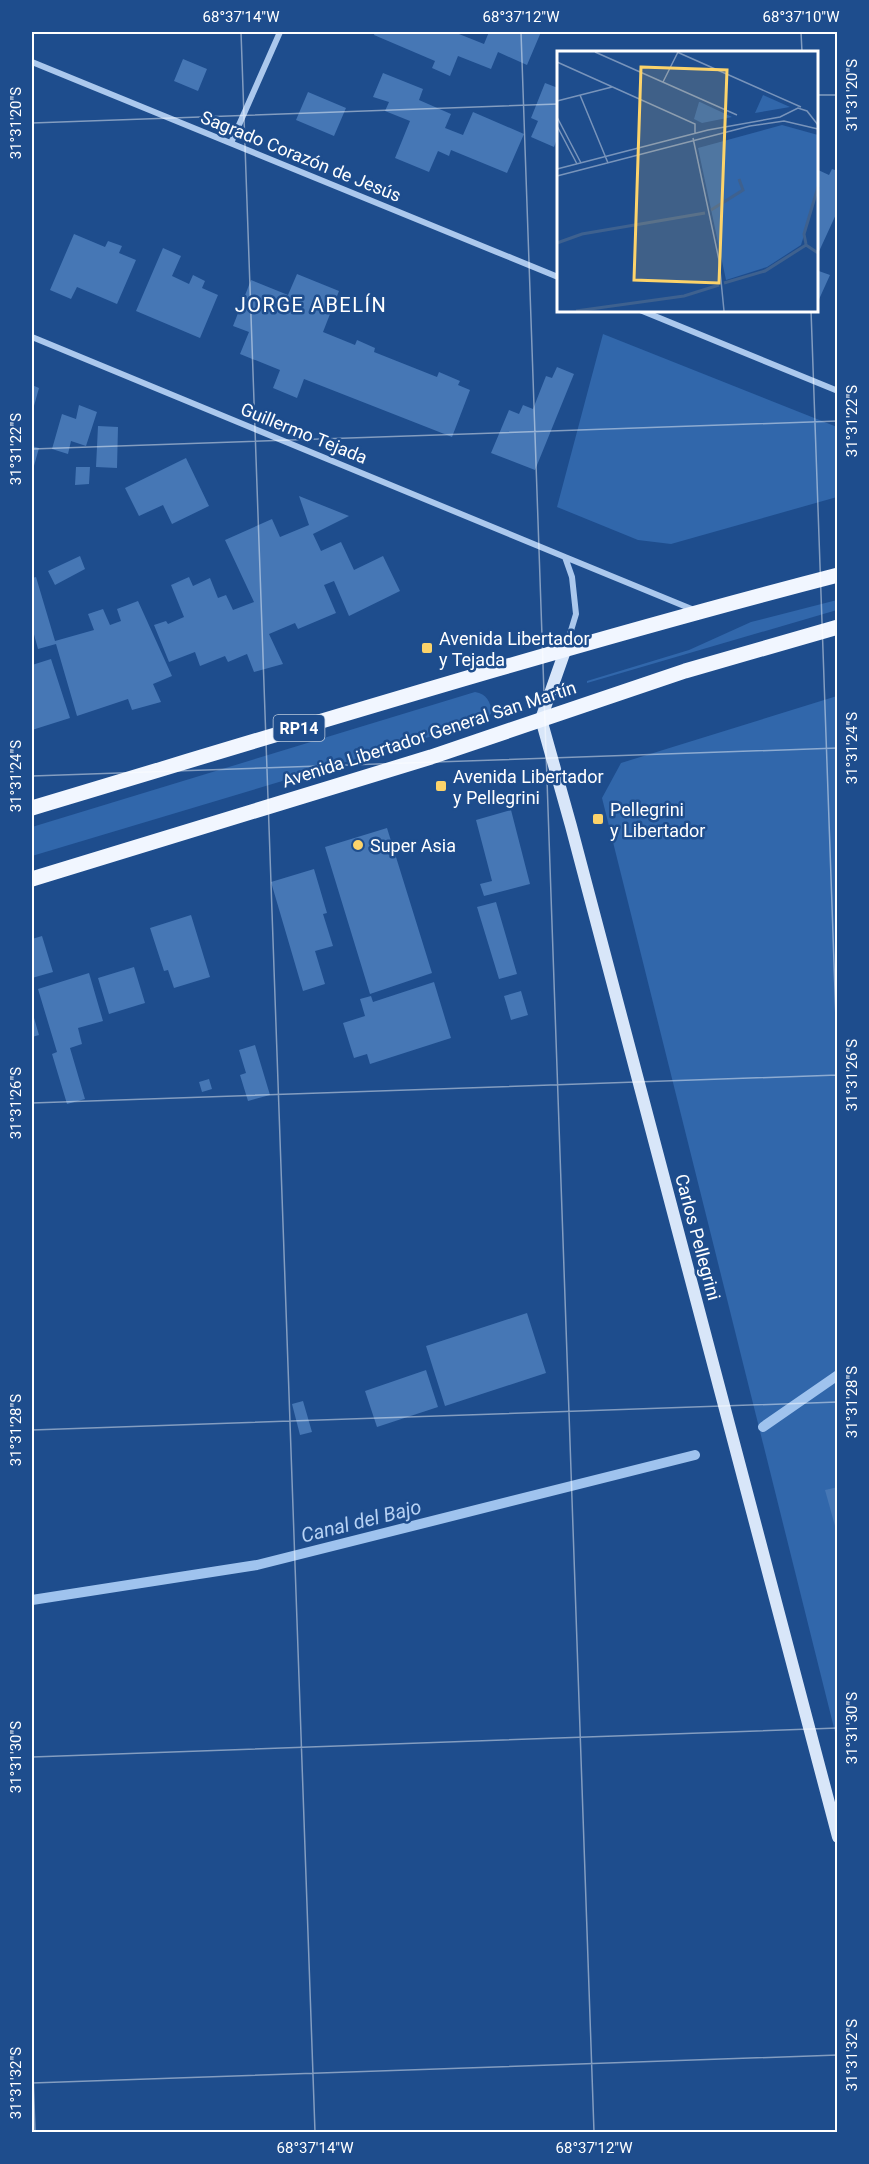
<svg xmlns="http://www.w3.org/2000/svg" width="869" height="2164" viewBox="0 0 869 2164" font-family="Roboto,sans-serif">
	<rect width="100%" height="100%" fill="#1e4d8d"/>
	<path fill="#3167ab" d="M603,334L837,427V497L671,544L638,540L557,507Z
		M837,600V610L587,683V681L689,650L751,622Z
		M475,692C487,694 490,702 492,712L486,720L32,856V827Z
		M837,696V1740L602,798L621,763Z"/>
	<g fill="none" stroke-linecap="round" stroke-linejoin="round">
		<path stroke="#9fc3ee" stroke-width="10" d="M763,1427L838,1375
			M32,1600L257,1565L695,1455"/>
	</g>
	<path fill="#4677b5" d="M375,32H454L484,44L489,32H541L527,65L498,52L491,69L458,56L450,76L432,68L435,61L374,35Z
		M183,59L207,69L198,91L174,81Z
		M383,73L423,89L419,100L451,114L445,128L463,135L473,112L524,134L507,173L451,150L449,156L438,151L429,172L395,158L410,121L385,111L389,102L373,97Z
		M545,83L558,88V136L554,147L531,137L538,121L531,118Z
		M308,92L346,108L334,136L296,120Z
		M816,169L829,175L832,169L838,171V210L816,258Z
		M74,234L105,247L108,241L122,246L119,253L136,260L117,304L77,287L71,299L50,290Z
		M163,248L181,256L172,276L189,284L193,275L205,281L202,288L218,295L200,338L136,311Z
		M816,270L830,275L816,306Z
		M297,274L339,291L323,332L355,345L357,340L375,348L374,352L437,377L439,372L460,381L458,385L470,390L452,437L304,379L297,398L273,388L280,370L240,354L249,332L233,326L251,280L288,295Z
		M557,367L574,374L535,470L491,453L509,410L519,414L523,405L533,409L546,376L552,378Z
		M32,385L39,388L32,413Z
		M79,405L97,412L86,446L71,441L68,454L52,449L62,414L76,419Z
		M98,426L118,427L117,468L96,467Z
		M32,446L39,448L32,473Z
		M186,458L209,506L172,524L163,505L139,516L125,488Z
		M76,467H90L89,484L75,485Z
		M299,496L349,516L313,534L321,551L341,542L354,570L383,556L400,591L349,616L334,581L324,585L336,613L298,629L295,623L269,634L283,664L254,672L247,654L228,662L225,656L200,666L195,652L169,662L154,625L166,621L168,624L184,617L171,585L189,577L193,586L210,578L218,598L226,595L233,610L254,602L225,540L272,519L280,537L309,525Z
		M80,556L85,569L55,585L48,571Z
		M36,577L55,641L94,630L88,614L103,609L110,625L121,621L117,609L138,601L172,676L153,684L161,702L132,710L128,699L77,716L56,644L38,649L32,627V578Z
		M51,659L70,718L32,730V665Z
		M511,810L530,884L484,896L480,884L492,881L476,820Z
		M387,828L432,973L370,994L325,847Z
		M314,869L327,913L323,914L333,946L315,951L325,984L303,991L271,882Z
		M496,902L517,974L499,979L477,907Z
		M191,915L210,977L174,988L168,970L164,971L150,928Z
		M42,936L53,972L32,978V939Z
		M134,967L145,1003L109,1014L98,978Z
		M89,973L103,1021L78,1028L82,1044L70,1048L85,1099L67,1104L52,1054L57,1052L38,989Z
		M434,982L451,1038L370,1064L367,1054L354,1058L343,1023L365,1016L360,999L371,996L373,1002Z
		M521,991L528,1015L511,1020L504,996Z
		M32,1011L39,1035L32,1037Z
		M255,1045L270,1095L248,1101L240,1075L246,1073L239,1050Z
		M209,1079L212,1089L202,1092L199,1082Z
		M527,1313L546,1373L445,1406L426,1346Z
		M426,1370L438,1407L377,1427L365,1391Z
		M303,1401L312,1432L300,1435L292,1404Z
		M838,1487V1525L835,1526L825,1490Z"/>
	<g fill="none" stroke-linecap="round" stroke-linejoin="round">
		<path stroke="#abc8ed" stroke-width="6" d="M32,62L558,277
			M231,143L280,32
			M640,310L838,391
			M32,337L565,557L572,577L576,614L566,647
			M565,557L694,610"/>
		<path stroke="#d8e6f9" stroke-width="12" d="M566,648L541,719L571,826L838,1837"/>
		<path stroke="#f1f6ff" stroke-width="15" d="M32,808C299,728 567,645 838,575
			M32,879L431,757L685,671L838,627"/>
	</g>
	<path fill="none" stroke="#fff" stroke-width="1.5" stroke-opacity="0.45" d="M241,32L315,2132M521,32L594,2132M801,32L802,52M816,95H838M32,123L558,104M811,310L838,1076M32,449L838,421M32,776L838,748M32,1103L838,1075M32,1430L838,1402M32,1757L838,1728M32,2042L35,2132M32,2083L838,2055"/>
	<g fill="#fcd36a" stroke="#1e4d8d" stroke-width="2">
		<rect x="421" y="642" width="12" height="12" rx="3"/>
		<rect x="435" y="780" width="12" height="12" rx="3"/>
		<rect x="592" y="813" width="12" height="12" rx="3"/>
		<circle cx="358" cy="845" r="6"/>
	</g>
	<g text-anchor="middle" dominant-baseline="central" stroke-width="5" stroke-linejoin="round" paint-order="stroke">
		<rect fill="#1e4d8d" stroke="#bccadd" stroke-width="1.5" x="273.5" y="715" width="51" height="26" rx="4.5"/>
		<g font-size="16" font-weight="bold" fill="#fff">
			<text x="299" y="728">RP14</text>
		</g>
		<g font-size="18" fill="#fff" stroke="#1e4d8d">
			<text transform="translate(301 156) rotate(22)">Sagrado Corazón de Jesús</text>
			<text transform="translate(304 433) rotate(22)">Guillermo Tejada</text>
			<text transform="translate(429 734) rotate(-18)">Avenida Libertador General San Martín</text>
			<text transform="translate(698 1237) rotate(75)">Carlos Pellegrini</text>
		</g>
		<g font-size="18" fill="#fff" stroke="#1e4d8d" text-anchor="start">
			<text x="439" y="638">Avenida Libertador<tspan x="439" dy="21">y Tejada</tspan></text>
			<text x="453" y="776">Avenida Libertador<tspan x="453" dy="21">y Pellegrini</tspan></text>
			<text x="610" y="809">Pellegrini<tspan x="610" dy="21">y Libertador</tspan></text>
			<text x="370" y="845">Super Asia</text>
		</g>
		<g font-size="20" letter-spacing="1.5" fill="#fff" stroke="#1e4d8d">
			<text x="311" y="305">JORGE ABELÍN</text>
		</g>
		<g font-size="20" font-style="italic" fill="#b7d2f4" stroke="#1e4d8d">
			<text transform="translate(361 1521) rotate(-14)">Canal del Bajo</text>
		</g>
	</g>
	<g transform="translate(557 51)">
		<rect width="261" height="261" fill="#1e4d8d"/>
		<path d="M206,44L233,56L198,62ZM142,51H143L175,66L145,72L137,68ZM225,74L261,84V139L244,194L210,216L169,229L141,97Z" fill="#3167ab"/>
		<path fill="none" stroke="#3e618f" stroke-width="3" d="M154,159L186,139L182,128M0,192L25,183L148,162M249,193L247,183L261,136M167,232L208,220L249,194L261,202M19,260L127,245L162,234"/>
		<path fill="none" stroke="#7894bb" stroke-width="1.5" d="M38,1L180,64M120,1L244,56M0,11L138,73V82M106,31L121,1M23,44L51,112M0,50L55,36M0,66L24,112M0,75L20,113M136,87L162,209L167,260M0,118L151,79L223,66L241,57L250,60L261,74M0,125L193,75L227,70L261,78"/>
		<path fill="#fcd36a" fill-opacity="0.15" stroke="#fcd36a" stroke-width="3" d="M84,16L170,19L162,232L77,229Z"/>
		<rect width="261" height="261" fill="none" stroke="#fff" stroke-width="3"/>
	</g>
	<rect width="869" height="2164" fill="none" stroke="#1e4d8d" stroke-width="66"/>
	<rect x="33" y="33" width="803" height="2098" fill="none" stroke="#fff" stroke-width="2"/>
	<g font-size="15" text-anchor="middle" fill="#fff">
		<text x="241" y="22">68°37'14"W</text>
		<text x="521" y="22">68°37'12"W</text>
		<text x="801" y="22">68°37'10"W</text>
		<text transform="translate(852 95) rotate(-90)" y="5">31°31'20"S</text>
		<text transform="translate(16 123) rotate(-90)" y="5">31°31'20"S</text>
		<text transform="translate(852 421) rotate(-90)" y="5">31°31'22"S</text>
		<text transform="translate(16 449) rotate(-90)" y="5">31°31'22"S</text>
		<text transform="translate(852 748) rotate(-90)" y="5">31°31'24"S</text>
		<text transform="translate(16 776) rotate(-90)" y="5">31°31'24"S</text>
		<text transform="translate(852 1075) rotate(-90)" y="5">31°31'26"S</text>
		<text transform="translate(16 1103) rotate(-90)" y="5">31°31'26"S</text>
		<text transform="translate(852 1402) rotate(-90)" y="5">31°31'28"S</text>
		<text transform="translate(16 1430) rotate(-90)" y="5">31°31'28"S</text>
		<text transform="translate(852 1728) rotate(-90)" y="5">31°31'30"S</text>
		<text transform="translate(16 1757) rotate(-90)" y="5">31°31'30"S</text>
		<text transform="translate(852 2055) rotate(-90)" y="5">31°31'32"S</text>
		<text transform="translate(16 2083) rotate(-90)" y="5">31°31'32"S</text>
		<text x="315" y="2153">68°37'14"W</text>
		<text x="594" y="2153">68°37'12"W</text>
	</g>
</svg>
